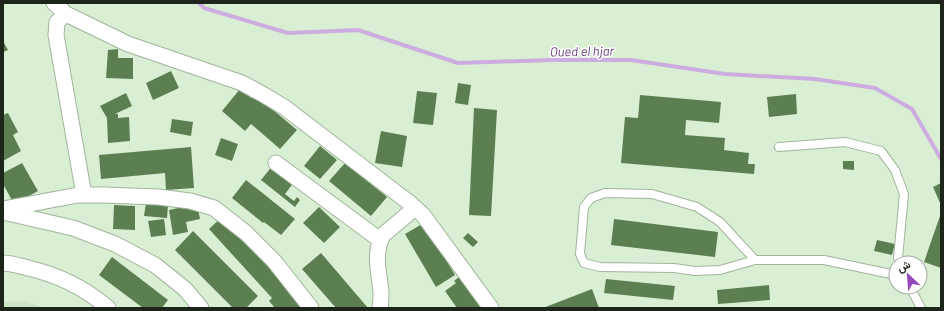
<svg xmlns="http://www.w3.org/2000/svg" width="944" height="311" viewBox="0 0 944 311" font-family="Barlow,Vazirmatn,sans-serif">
	<rect width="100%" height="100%" fill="#d9efd4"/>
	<path fill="#cbe5c5" d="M27,301L43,308H3V302Z"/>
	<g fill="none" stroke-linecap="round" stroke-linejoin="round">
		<path stroke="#cdade0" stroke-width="4" d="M199,3L204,8L288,33L358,30L458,63L553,60H631L725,74L815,79L875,88L912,109L941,159"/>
	</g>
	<path fill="#5b7f51" d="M3,41L8,50L3,52Z
		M118,49V58H133V79L106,78L108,50Z
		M171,71L179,88L153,100L146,83Z
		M458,83L471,85L468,105L455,103Z
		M240,89L251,98L254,94L297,130L280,149L251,124L245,131L222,111Z
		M417,91L437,93L433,125L413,123Z
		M126,93L132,106L115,114H118V118L129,117L130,141L108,143L107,118L100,106Z
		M796,94L797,114L769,117L767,97Z
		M640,95L721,102L719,123L686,120L685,135L725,138L724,150L749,153L748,164H755L754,174L621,163L625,117L638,118Z
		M474,108L497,110L491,216L469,215Z
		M8,113L18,132L13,135L21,151L3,161V115Z
		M172,119L193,122L191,136L170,132Z
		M381,131L407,136L402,167L375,163Z
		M221,138L238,144L232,161L215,155Z
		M320,146L337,160L320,179L304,166Z
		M191,147L194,188L166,190L165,173L101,179L99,155Z
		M843,161H854V170L843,169Z
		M22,163L38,191L14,204L3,184V173Z
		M345,163L387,197L371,216L329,181Z
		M273,165L294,182L285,194L294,201L297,197L300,200L295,207L261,180Z
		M246,180L295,219L281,235L264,222L263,223L232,198Z
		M941,183V205L933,187Z
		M146,203L168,205L167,218L144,216Z
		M197,204L200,219L186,222L188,232L173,235L169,210Z
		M114,205L135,206V230L113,229Z
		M319,207L340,227L324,243L303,223Z
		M941,213V268L924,262Z
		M223,216L284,282L282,284L304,308H275L269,301L272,298L209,229Z
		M164,219L166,235L151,237L148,221Z
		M614,219L718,232L715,257L611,245Z
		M424,223L455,275L436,287L405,234Z
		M193,231L258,296L246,308H233L175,250Z
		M468,233L478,242L473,247L463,238Z
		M877,240L895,244L892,255L874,251Z
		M321,253L368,308H336L302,269Z
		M112,257L168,300L162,308H143L99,275Z
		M463,274L487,308H457L445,291L456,283L454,281Z
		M606,279L675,286L673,300L604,293Z
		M769,285L770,300L718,304L717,290Z
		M592,289L599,308H543Z"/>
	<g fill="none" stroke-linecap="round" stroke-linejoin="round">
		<g stroke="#a1b59c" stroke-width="10">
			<path id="service" d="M779,147L845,142L881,151L895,170L904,194L898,258L900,263
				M755,260L720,222L697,207L652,194L605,193L591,198L584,207L580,254L584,263L600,267L674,268L695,271L720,270L755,260H824L896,275
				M910,287L921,308"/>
		</g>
		<g stroke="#a1b59c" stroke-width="17">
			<path id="minor" d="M54,3L66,14L128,44L242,83L264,95L284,107L411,204L423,215L491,308
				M66,14L57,22L56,35L84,195
				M276,163L380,240
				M3,209L78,195H104L158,197L190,201L214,208L246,233L274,261L311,308
				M3,212L73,228L115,244L155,265L185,289L201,308
				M3,263C11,263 19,266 28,268C58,275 84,287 108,308
				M380,308C381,303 381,297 381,292C379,271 373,254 383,235L415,208"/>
		</g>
		<use href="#service" stroke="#fff" stroke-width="8"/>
		<use href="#minor" stroke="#fff" stroke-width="15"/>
	</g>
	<g text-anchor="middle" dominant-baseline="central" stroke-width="3" stroke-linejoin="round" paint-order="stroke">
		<g font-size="13" font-style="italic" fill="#673e7e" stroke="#fff">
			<text transform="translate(582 51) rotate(-1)">Oued el hjar</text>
		</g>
	</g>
	<rect width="944" height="311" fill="none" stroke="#1d251b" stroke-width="8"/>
	<g transform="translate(908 275) rotate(334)"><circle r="19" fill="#ffffff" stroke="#a5a8a4"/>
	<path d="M0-3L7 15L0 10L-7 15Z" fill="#954abc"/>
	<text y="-6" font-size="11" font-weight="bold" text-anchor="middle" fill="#1d251b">ش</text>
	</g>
</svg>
